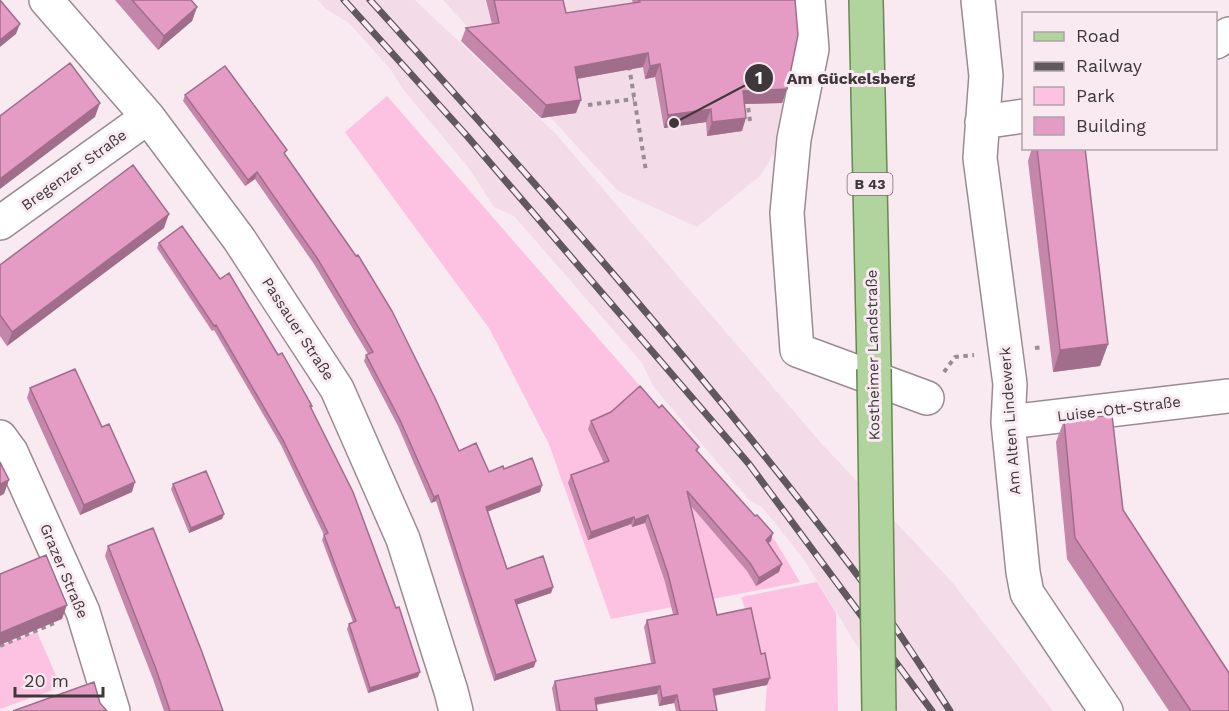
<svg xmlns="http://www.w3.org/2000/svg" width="1229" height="711" viewBox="0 0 1229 711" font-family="'Work Sans',sans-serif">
	<rect width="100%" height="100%" fill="#f9e9f1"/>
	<path fill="#f3dce8" d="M318,0H415L555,133L821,443L952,582L1053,711H897L803,558L762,507L749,500L653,386L642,363L514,216L494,207L468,167L402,88L392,71L349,23L326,9Z
		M443,0H820L824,70L760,176L697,227L618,191Z"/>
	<path fill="#fdc1e2" d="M387,96L776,542L800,582L611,619L549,444L489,328L345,132Z
		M817,582L836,613L838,711H765L767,685L762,661L741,597Z
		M37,632L61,687L0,709V646Z"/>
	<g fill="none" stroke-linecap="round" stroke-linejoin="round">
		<g stroke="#9a8b93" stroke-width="36">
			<path id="minor" d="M46,0L148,117L239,239L337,389L403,539L451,691L456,711
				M808,0L812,49L794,139L787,213L797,350L927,398
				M978,0L986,76L980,158L1010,384L1008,422L1023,572L1027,593L1106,711
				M1216,42L1229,34
				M982,122L1024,116
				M0,223L148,117
				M1008,422L1229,396
				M0,437L11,452L83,612L113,711"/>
		</g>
		<g stroke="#678950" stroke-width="36">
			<path id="major" d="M866,0L874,369"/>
		</g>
		<path stroke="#988d93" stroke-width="4" stroke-dasharray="4.5 4.5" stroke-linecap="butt" d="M629,66L646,171
			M747,99L750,121
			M588,105L634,99
			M1035,348L1044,347
			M944,372L955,357L974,355
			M0,646L54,623"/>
		<use href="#minor" stroke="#fff" stroke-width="33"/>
		<use href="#major" stroke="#b1d39d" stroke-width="33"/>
		<g stroke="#60585c" stroke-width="7">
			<path id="rail" d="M344,0L467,136L749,464L932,711
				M370,0C545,193 720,390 876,600C902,636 926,674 950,711"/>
		</g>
		<use href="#rail" stroke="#f9e9f1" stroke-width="4.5" stroke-dasharray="14" stroke-linecap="butt"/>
		<g stroke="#678950" stroke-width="36" stroke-linecap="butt">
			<path id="major-bridge" d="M874,369L879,711"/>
		</g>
		<use href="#major-bridge" stroke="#b1d39d" stroke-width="33"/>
	</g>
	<path fill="#c486a9" d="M115,0H191L197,7L192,21L158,50Z
		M486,0H563L566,13L633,3L632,0H795L787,89L782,103L745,104L742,131L707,136L706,122L664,128L655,77L645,79L643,67L577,79L576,113L541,118L461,41L466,28L492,24Z
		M185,95L285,156L459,451L489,472L504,469L542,485L540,492L488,511L507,569L553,587L551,593L517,604L534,667L494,681L436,501L431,503L398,426L364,361L366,355L368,354L314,264L255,179L245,186L183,101Z
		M1032,148H1085L1108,344L1100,366L1053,372L1028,161Z
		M164,228L7,346L0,336V265Z
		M159,243L220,279L278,355L312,406L311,408L418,677L368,693L347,629L349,624L353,622L322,540L324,535L281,445L214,330L212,331L157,248Z
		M30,388L102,427L132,492L80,515L27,398Z
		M659,408L699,447L697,452L771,541L768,543L779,572L756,586L747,571L691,506L717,615L767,685L714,696L717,711H676L674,703L659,706L657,694L596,705L597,711H556L552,688L555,681L651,663L644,627L647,620L673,614L665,582L645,523L632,527L631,524L588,540L568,483L571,475L604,463L588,429L591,421Z
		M1064,420L1123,510L1229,711H1169L1067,559L1056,442Z
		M173,484L224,514L222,519L189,533L171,489Z
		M108,546L223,711H164L153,679L105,556Z"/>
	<path fill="#a06d8a" d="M197,7L192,21L158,50L164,36Z
		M20,24L16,34L0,47V40Z
		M648,53L643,67L570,80L575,67Z
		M660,64L655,77L645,79L650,66Z
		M787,89L782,103L738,104L743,91Z
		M581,100L576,113L541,118L546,105Z
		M100,103L95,117L0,189V179Z
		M711,109L706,122L664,128L668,115Z
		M746,118L742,131L707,136L712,122Z
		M257,172L255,179L245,186L248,180Z
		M169,214L164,228L7,346L12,332Z
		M1108,344L1100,366L1053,372L1060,350Z
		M9,480L4,494L0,496V484Z
		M135,482L132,492L80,515L84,505Z
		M542,485L540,492L484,513L486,507Z
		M438,495L436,501L431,503L434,497Z
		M224,514L222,519L189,533L191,528Z
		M648,515L645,523L632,527L635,520Z
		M634,517L631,524L588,540L591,532Z
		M773,533L771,541L764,547L766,540Z
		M782,564L779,572L756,586L759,578Z
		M553,587L551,593L513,606L515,600Z
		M67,605L62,619L0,645V633Z
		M536,661L534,667L494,681L496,675Z
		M420,672L418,677L368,693L370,688Z
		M770,678L767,685L710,696L713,689Z
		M660,686L657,694L592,705L595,698Z
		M677,695L674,703L659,706L662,698Z"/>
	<path fill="#e49cc5" stroke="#a06d8a" stroke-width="1.5" d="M0,0L20,24L0,40Z
		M132,0H191L197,7L164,36Z
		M494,0H563L566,13L640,2L639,0H795L798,35L787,89L743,91L746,118L712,122L711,109L668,115L660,64L650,66L648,53L575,67L581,100L546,105L466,28L499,23Z
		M70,63L100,103L0,179V116Z
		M225,66L287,150L284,153L356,256L358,255L392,311L435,398L459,451L476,443L489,472L503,466L504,469L532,458L542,485L486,507L507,569L543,556L553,587L515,600L536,661L496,675L438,495L434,497L400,420L366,355L373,352L317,258L257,172L248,180L185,95Z
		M1037,148H1085L1108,344L1060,350Z
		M133,165L169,214L12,332L0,315V265Z
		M182,226L220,279L229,273L278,355L282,353L312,406H310L353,492L396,608L399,607L420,672L370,688L349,624L356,621L324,535L328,533L283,440L216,325L214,326L159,243Z
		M75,369L102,427L109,424L135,482L84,505L30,388Z
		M640,386L659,408L662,405L699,447L696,450L755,516L757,515L773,533L766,540L782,564L759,578L750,563L687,491L717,615L751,608L761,654L765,653L770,678L713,689L717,711H680L677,695L662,698L660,686L595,698L597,711H560L555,681L655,663L647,620L678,614L668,574L648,515L635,520L634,517L591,532L571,475L609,461L591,421L611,412Z
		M1112,415L1123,510L1229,673V711H1191L1075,538L1064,420Z
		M0,462L9,480L0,484Z
		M206,471L224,514L191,528L173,484Z
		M153,528L202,652L223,711H170L156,669L108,546Z
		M46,555L67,605L0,633V574Z
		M94,682L100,703L107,711H13Z"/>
	<g text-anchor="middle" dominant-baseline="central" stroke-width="6" stroke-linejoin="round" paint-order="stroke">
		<rect fill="#f9e9f1" stroke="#766d72" stroke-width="1.5" x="847.5" y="173" width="45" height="22" rx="4.5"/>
		<g font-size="14" font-weight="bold" fill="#3e383b">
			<text x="870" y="184">B 43</text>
		</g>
		<g font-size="15" fill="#3e383b" stroke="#f9e9f1">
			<text transform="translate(74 170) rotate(-36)">Bregenzer Straße</text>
			<text transform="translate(298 329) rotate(57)">Passauer Straße</text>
			<text transform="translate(873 355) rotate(-91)">Kostheimer Landstraße</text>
			<text transform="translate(1119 409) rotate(-7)">Luise-Ott-Straße</text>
			<text transform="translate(1010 421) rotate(-94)">Am Alten Lindewerk</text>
			<text transform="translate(64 571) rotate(67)">Grazer Straße</text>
		</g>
	</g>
	<path fill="none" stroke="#3e383b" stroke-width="2" d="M674 123L759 78"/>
	<g fill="#3e383b" stroke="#f9e9f1" stroke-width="2">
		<circle cx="674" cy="123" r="6"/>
		<circle cx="759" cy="78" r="15"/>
	</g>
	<g font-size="18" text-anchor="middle" font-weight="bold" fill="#fff">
		<text x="759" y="84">1</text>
	</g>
	<g font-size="16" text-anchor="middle" font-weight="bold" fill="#3e383b" stroke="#f9e9f1" stroke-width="6" stroke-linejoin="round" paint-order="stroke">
		<text x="851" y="84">Am Gückelsberg</text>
	</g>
	<rect x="1022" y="12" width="195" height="138" fill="#f9e9f1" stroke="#aea2a8" stroke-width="1.5"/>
	<rect x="1034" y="32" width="30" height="9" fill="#b1d39d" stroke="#aea2a8" stroke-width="1.5"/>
	<text x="1076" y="42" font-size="18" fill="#3e383b">Road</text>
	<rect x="1034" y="62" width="30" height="9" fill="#60585c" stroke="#aea2a8" stroke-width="1.5"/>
	<text x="1076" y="72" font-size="18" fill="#3e383b">Railway</text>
	<rect x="1034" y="87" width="30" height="18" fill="#fdc1e2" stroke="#aea2a8" stroke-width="1.5"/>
	<text x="1076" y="102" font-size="18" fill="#3e383b">Park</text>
	<rect x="1034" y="117" width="30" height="18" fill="#e49cc5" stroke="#aea2a8" stroke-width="1.5"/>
	<text x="1076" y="132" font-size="18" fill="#3e383b">Building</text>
	<path d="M15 687v9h88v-9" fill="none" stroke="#3e383b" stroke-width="3"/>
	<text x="24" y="687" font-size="18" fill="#3e383b" stroke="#f9e9f1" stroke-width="4.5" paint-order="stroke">20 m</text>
</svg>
